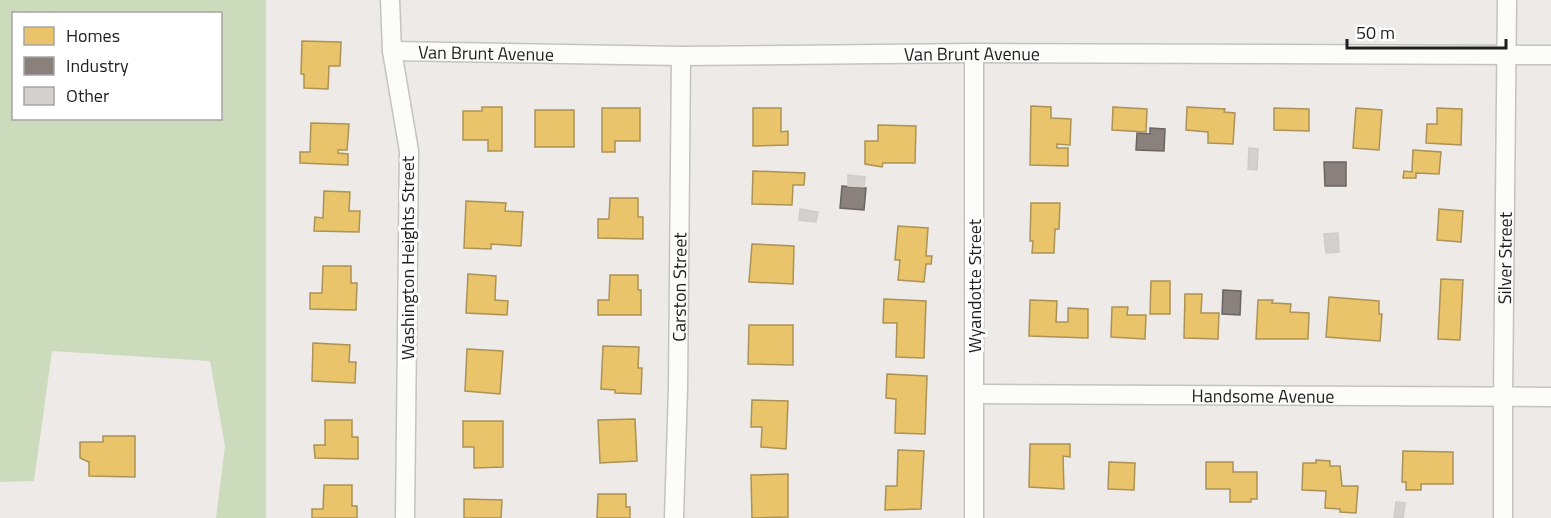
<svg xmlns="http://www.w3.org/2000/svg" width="1551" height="518" viewBox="0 0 1551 518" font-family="'Titillium Web',sans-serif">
	<rect width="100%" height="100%" fill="#edeae7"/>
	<path fill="#cbdbbc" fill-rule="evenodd" d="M0,0H266V518H216L225,446L210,361L52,351L34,481L0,482ZM14,14H220V118H14Z"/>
	<path fill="#e9c46a" stroke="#ac9254" stroke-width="1.5" d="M302,41L341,42L340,66H329L328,89L304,88V74H301Z
		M1031,106L1051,107V118L1071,119L1070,145L1057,144V148H1068V166L1030,165Z
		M482,107H502V151H488V140H463V111H482Z
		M1113,107L1147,109L1146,132L1112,130Z
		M1187,107L1225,109L1224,112L1235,113L1233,144L1208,143V132L1186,130Z
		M602,108H640V141H615V152H602Z
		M753,108H781V132L788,131V145L753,146Z
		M1274,108L1309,109V131L1274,130Z
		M1356,108L1382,110L1379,150L1353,148Z
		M1437,108L1462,109L1461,145L1426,143L1427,124H1437Z
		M535,110H574V147H535Z
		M311,123L349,124L347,150H338V153L348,154V165L300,163V152H310Z
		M878,125L916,126L915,163H883L882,167L865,164V141H878Z
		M1413,150L1441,152L1439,174L1416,173V178H1403L1404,171L1412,172Z
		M753,171L805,173L804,185H793L792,205L752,204Z
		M324,191L350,192L349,211H360L359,232L314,231L315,217L323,218Z
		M610,198H638V217H643V239L598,238V219H609Z
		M466,201L506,203L505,211L523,212L521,246L491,244V249L464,248Z
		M1031,203H1060L1059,229H1055L1054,253H1032L1033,241H1030Z
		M1439,209L1463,211L1461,242L1437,240Z
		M898,226L928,228L926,256H932L931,264H926L924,282L898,280L900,260H895Z
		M752,244L794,246L793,284L749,282Z
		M323,266H351V283H357L356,310L310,309V293H322Z
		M468,274L496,276L495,300L508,301L507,315L466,313Z
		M610,275H638V290H641V315H598V300H609Z
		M1441,279L1463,280L1460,340L1438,339Z
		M1151,281H1170V314H1150Z
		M1185,294H1202L1201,313H1219L1218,339L1184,338Z
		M1329,297L1379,301V314H1382L1380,341L1326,337Z
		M884,299L926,301L924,358L896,357L897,323H883Z
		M1030,300L1057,301L1056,322H1068V308L1088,309V338L1029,336Z
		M1258,300H1273L1272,303L1291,304L1290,312L1309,313L1308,339H1256Z
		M1112,307H1128L1127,315H1146L1145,339L1111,337Z
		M749,325H793V365L748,364Z
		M313,343L350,345L349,362H356L355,383L312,381Z
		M603,346L639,347L638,368H642L641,394L615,393V390L601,389Z
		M467,349L503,351L500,394L465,391Z
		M887,374L927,376L925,434L895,433L896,399L886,398Z
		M752,400L788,401L786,449L761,447L762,427H751Z
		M635,419L637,461L600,463L598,420Z
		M325,420H352V437H358V459L315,458L314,445H325Z
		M463,421H503V467L474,468V447H463Z
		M103,436H135V477L89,476V462L80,458V442H103Z
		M1030,444H1070V457L1063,456L1064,489L1029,487Z
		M898,450L924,451L921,509L885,510L886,486H897Z
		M1403,451L1453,452V484H1421V490H1406V482H1402Z
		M1316,460L1330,461V466H1340L1342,486H1358L1356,513L1340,512V509L1325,508L1326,491L1302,490L1303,463H1316Z
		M1109,462L1135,463L1134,490L1108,489Z
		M1206,462H1233V472H1257V499H1251V502H1230V489H1206Z
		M788,474V517L752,518L751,475Z
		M324,485H352V506H357V518H312V509H323Z
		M598,494H626V507H630V518H597Z
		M464,499L502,500L501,518H464Z"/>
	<path fill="#8a817c" stroke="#6a6460" stroke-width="1.5" d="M1150,128L1165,129L1164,151L1136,150L1137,133L1150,134Z
		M1324,162H1346V186H1325Z
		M842,186L866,188L864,210L840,208Z
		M1223,290L1241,291L1240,315L1222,314Z"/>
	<path fill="#d4d0ce" stroke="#d0ccc8" stroke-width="1.5" d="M1249,148L1258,149L1257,170L1248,169Z
		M848,175L865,177L864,187L848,186Z
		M800,209L818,212L816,222L799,220Z
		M1338,233L1339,252L1326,253L1324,234Z
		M1396,502L1405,503L1403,518H1394Z"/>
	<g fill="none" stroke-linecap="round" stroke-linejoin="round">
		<g stroke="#c4c3c2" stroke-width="21">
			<g id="minor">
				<path d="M390,0L392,51L409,151L405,518"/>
				<path id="s1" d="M392,51L681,56L974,53L1551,55"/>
				<path id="s2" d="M975,394L1551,397"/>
				<path id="s3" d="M674,518L678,388L681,56"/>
				<path d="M974,518V53"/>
				<path id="s4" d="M1503,518V397L1507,0"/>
			</g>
		</g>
		<use href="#minor" stroke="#fcfcfb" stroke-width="18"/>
	</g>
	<g text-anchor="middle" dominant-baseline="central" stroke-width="6" stroke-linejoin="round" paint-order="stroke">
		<g font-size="18" fill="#1f1f1f" stroke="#fff">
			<text stroke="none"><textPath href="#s1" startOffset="94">Van Brunt Avenue</textPath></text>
			<text stroke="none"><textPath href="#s1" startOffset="580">Van Brunt Avenue</textPath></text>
			<text transform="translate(407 258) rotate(-90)">Washington Heights Street</text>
			<text stroke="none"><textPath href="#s4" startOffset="260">Silver Street</textPath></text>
			<text transform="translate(974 286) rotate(-90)">Wyandotte Street</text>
			<text stroke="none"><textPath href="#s3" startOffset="231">Carston Street</textPath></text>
			<text stroke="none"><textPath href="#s2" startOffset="288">Handsome Avenue</textPath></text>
		</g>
	</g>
	<rect x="12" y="12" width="210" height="108" fill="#ffffff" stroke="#a5a5a5" stroke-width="1.5"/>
	<rect x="24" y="27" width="30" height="18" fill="#e9c46a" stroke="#a5a5a5" stroke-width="1.5"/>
	<text x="66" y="42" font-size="18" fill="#1f1f1f">Homes</text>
	<rect x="24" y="57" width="30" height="18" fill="#8a817c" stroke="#a5a5a5" stroke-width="1.5"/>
	<text x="66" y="72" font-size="18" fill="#1f1f1f">Industry</text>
	<rect x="24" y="87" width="30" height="18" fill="#d4d0ce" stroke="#a5a5a5" stroke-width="1.5"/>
	<text x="66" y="102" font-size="18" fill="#1f1f1f">Other</text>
	<path d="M1347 39v9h159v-9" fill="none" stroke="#1f1f1f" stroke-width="3"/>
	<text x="1356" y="39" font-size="18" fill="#1f1f1f" stroke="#ffffff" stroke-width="4.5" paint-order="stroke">50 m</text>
</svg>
